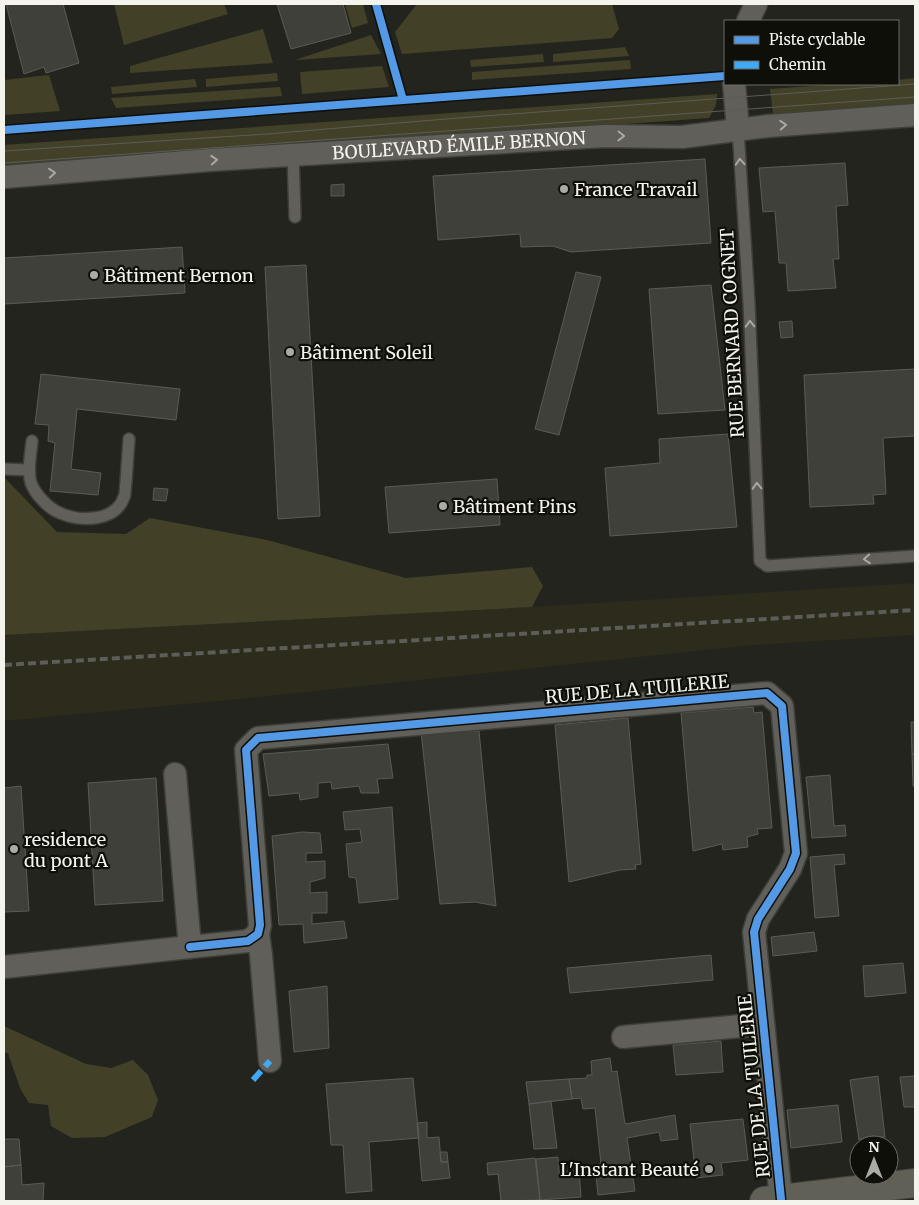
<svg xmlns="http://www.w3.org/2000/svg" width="919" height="1205" viewBox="0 0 919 1205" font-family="Merriweather,serif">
	<rect width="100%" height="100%" fill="#24241e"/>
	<path fill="#2d2b1c" d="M915,583V635L753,645L239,699L4,721V635L532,607Z"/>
	<path fill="#424128" d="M114,4H224L228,14L124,45Z
		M345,4H363L368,23L352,28Z
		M417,4H612L619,29L612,38L402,54L395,32Z
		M263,29L273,63L130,73V66Z
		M371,35L381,54L295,60Z
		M625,47L629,56L553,62V54Z
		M543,54L544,62L471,67L470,60Z
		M630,60L631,69L472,80V72Z
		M382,66L389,87L302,94L300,72Z
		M277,73L278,81L206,87V79Z
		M49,75L60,111L4,115V80Z
		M915,78V103L773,114L770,89L840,84H898V80Z
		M195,79L197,87L112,94L111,87Z
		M280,87L282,96L116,108L111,98Z
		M717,94L716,105L709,118L4,169V145Z
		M4,477L57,532L126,534L150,518L267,540L406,578L532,567L543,586L532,607L4,635Z
		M4,1026L86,1064L111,1068L133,1060L148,1075L158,1100L152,1117L105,1137L72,1138L51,1126L48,1105L29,1103L20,1088L8,1053H4Z"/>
	<path fill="#40403b" stroke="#5b5a56" d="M6,4H63L79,63L46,73L44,67L24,74Z
		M277,4H343L351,33L291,49Z
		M705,159L711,243L571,252L553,246L521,247L520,234L438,240L433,176Z
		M845,163L848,205L836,206L839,259H833L836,288L788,291L786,263H779L775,211L763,212L759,168Z
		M344,184V196H331V185Z
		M182,247L185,293L4,304V258Z
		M306,265L320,516L278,519L265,267Z
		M576,272L601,277L559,435L535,429Z
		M711,285L725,410L658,414L649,289Z
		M792,321L793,337L781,338L779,322Z
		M915,369V436L883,438L886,494L873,495L874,504L810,507L804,375Z
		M41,374L180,389L176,420L77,409L71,469L101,473L98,495L50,491L55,443L48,441L49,425L35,424Z
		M728,434L737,527L610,536L605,468L660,463L659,439Z
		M497,479L500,525L389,533L385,487Z
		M154,488L168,489L166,501L153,500Z
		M753,707L754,713L762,712L772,828L757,829L758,834L747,837L748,847L723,850L722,844L693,851L681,713Z
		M628,718L641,864L635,865L636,869L620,870L569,882L555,725Z
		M911,722H915V754H912Z
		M479,731L496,906L475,902L440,904L421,732Z
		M388,744L393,778L377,779L379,793H361L359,786L332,789L331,782L318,783V797L300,800L299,793L269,796L263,754Z
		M912,754H915V786H913Z
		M830,775L834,826L845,825L846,836L812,838L806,777Z
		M156,778L163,901L95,905L88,783Z
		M21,786L29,911L4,912V788Z
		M392,807L398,899L359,903L356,878L349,877L346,844L362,842L360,829L345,830L343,812Z
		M302,832L320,833L322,853H306V862L325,861V878L310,882V893L327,892V913H312V924L344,921L347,938L304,943L303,924L279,925L272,836Z
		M844,854L845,864L834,865L839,916L815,918L810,857Z
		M814,932L817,951L773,956L771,937Z
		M711,955L713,980L570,993L567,968Z
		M903,963L906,993L865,997L863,966Z
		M327,986L329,1048L294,1052L289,991Z
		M721,1041L723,1072L676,1075L673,1045Z
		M610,1058L612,1072L617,1071L625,1124L675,1115L678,1139L661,1141L659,1132L627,1138L635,1191L598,1195L595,1165L601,1164L595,1108L583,1109L581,1098L572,1099L569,1079L587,1078V1075H592L591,1061Z
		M878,1076L885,1137L859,1140L850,1080Z
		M915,1076V1107H904L900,1077Z
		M413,1078L419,1138L369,1142L372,1191L346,1193L343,1145H331L326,1084Z
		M569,1079L572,1099L529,1104L526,1082Z
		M551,1101L557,1148L534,1149L529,1104Z
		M838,1105L842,1142L791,1148L787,1110Z
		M743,1119L748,1160L721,1163L723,1175L696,1178L690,1124Z
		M427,1122V1138L439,1137L441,1162H448L450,1178L422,1181L417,1123Z
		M4,1139H19L21,1165L4,1167Z
		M440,1152H447L448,1162H441Z
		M558,1157L559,1172L579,1170L581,1197L540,1200L536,1159Z
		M535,1158L540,1200L501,1201L498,1174L488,1175L487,1163Z
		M21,1165L22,1185L44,1183L43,1201H4V1167Z"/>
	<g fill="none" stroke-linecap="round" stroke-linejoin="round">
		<g stroke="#3f3f39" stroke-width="14">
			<path id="lane" d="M738,129L749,303L760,561L767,566L915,556
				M293,154L295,217
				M32,441C31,454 27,470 31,483C35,494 49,509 60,513C79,522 116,522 124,497C126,493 125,486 126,482C127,467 128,453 129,439
				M4,469L29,470"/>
		</g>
		<g stroke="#3f3f39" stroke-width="25">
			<g id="street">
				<path d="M748,21L756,4"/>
				<path d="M734,84L738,129"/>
				<path id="s1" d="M4,177L210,160L604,136L682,137L768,126L915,115"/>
				<path d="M258,934L261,955L270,1061"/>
				<path d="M190,947L248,941L258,934L260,925L246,750L258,738L767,693L782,706L796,853L790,869L758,919L754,932L781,1199"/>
				<path d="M4,967L190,947L175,774"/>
				<path d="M623,1037L763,1024"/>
			</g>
		</g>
		<g stroke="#3f3f39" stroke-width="30">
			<path id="secondary" d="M764,1201L915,1183"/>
		</g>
		<use href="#lane" stroke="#605f5a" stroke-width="11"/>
		<use href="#street" stroke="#605f5a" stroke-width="22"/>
		<use href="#secondary" stroke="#616057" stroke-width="28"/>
		<path stroke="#5c5c58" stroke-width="1" d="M4,151L267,134L458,118L915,84
			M4,163L915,97"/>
		<path stroke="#5c5c58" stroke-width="4" stroke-dasharray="8 4" stroke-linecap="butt" d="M4,665L915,610"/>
		<path stroke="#3fa9f5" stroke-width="6" stroke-dasharray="12 6" stroke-linecap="butt" d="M253,1080L270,1061"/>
		<g stroke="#0f0f0a" stroke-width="11">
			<path id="cycleway" d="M376,4L403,100
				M4,130L725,76
				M190,947L248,941L258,934L260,925L246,750L258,738L767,693L782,706L796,853L790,869L758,919L754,932L781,1199"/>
		</g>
		<use href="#cycleway" stroke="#5399e6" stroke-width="8"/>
	</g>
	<defs><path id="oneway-chevron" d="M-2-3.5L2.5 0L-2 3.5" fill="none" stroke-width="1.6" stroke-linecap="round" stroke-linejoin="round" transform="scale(1.25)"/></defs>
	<g stroke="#aaa9a3">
		<use href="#oneway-chevron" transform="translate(783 125) rotate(-4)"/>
		<use href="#oneway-chevron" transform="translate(621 136) rotate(1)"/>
		<use href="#oneway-chevron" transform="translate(214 160) rotate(-4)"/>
		<use href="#oneway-chevron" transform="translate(740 162) rotate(-94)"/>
		<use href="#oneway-chevron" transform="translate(52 173) rotate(-5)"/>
		<use href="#oneway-chevron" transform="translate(750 324) rotate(-92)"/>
		<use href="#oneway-chevron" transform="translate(757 486) rotate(-92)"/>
		<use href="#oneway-chevron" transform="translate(867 559) rotate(176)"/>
	</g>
	<g fill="#ababa4" stroke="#0f0f0a" stroke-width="2">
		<circle cx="564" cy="189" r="5"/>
		<circle cx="94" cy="275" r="5"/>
		<circle cx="290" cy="352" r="5"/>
		<circle cx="443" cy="506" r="5"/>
		<circle cx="14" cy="849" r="5"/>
		<circle cx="709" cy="1169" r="5"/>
	</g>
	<g text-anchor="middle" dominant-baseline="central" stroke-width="4.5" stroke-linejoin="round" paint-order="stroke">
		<g font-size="18" fill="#f4f3ec" stroke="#0f0f0a">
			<text stroke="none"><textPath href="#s1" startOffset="456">BOULEVARD ÉMILE BERNON</textPath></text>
			<text transform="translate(732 333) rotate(-93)">RUE BERNARD COGNET</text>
			<text transform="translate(637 689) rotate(-5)">RUE DE LA TUILERIE</text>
			<text transform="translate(754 1086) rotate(-96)">RUE DE LA TUILERIE</text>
		</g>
		<g font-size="18" fill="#f4f3ec" stroke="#0f0f0a" text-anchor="start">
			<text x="574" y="189">France Travail</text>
			<text x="104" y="275">Bâtiment Bernon</text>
			<text x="300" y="352">Bâtiment Soleil</text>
			<text x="453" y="506">Bâtiment Pins</text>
			<text x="24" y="839">residence<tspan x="24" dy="21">du pont A</tspan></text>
			<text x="699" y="1169" text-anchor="end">L'Instant Beauté</text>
		</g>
	</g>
	<rect width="919" height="1205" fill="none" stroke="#f4f3ec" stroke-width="10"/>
	<rect x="724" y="20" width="175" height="65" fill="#0f0f0a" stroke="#6b6a64"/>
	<rect x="734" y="36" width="25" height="8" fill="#5399e6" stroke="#6b6a64"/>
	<text x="769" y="45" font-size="15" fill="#f4f3ec">Piste cyclable</text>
	<rect x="734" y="61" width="25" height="8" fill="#3fa9f5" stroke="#6b6a64"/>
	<text x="769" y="70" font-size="15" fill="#f4f3ec">Chemin</text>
	<g transform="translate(874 1160)"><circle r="24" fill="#0f0f0a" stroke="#6b6a64"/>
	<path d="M0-4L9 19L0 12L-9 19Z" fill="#ababa4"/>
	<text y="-8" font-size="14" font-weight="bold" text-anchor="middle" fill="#f4f3ec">N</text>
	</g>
</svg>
